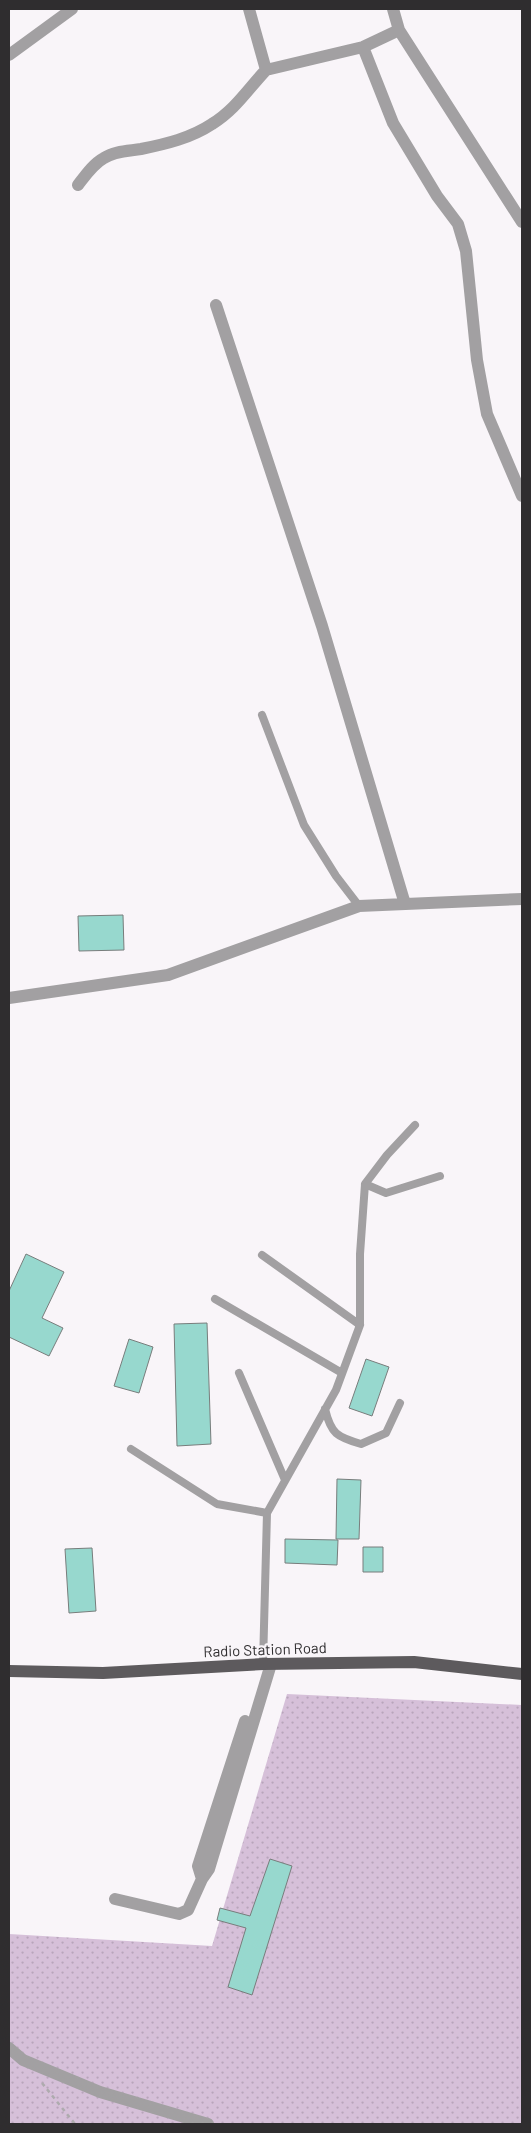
<svg xmlns="http://www.w3.org/2000/svg" width="531" height="2133" viewBox="0 0 531 2133" font-family="Barlow,sans-serif">
	<defs>
		<pattern id="grass-dots" width="8" height="8" patternUnits="userSpaceOnUse" patternTransform="scale(1.25)"><rect width="8" height="8" fill="#d6c0d9"/><path d="M2 2h.1M6 6h.1" fill="none" stroke="#b8a5bb" stroke-width="1.8" stroke-linecap="round"/></pattern>
	</defs>
	<rect width="100%" height="100%" fill="#f9f5f9"/>
	<path fill="url(#grass-dots)" d="M287,1694L522,1705V2124H9V1934L212,1946Z"/>
	<path fill="#97d8ce" stroke="#787d7c" d="M123,915L124,950L79,951L78,916Z
		M26,1254L64,1272L42,1318L63,1328L49,1356L9,1337V1291Z
		M207,1323L211,1444L177,1446L174,1324Z
		M129,1339L153,1347L139,1393L114,1386Z
		M366,1359L389,1367L372,1416L349,1408Z
		M337,1479L361,1480L359,1539H336Z
		M285,1539L338,1540L337,1565L285,1563Z
		M363,1547H383V1572H363Z
		M92,1548L96,1611L69,1613L65,1549Z
		M270,1859L292,1866L252,1995L228,1987L246,1928L217,1920L220,1908L250,1916Z"/>
	<g fill="none" stroke-linecap="round" stroke-linejoin="round">
		<path stroke="#aeabae" stroke-width="2.5" stroke-dasharray="4 4" stroke-linecap="butt" d="M42,2083L75,2124"/>
		<path stroke="#a2a0a2" stroke-width="8" d="M262,715L304,825L336,876L359,906
			M365,1184L386,1193L440,1176
			M262,1255L360,1325
			M215,1299L342,1373
			M239,1373L285,1480
			M325,1409C331,1434 337,1437 361,1444L386,1433L400,1403
			M131,1449L217,1504L267,1513
			M263,1664L267,1513L336,1390L360,1325V1254L365,1184L387,1155L415,1125"/>
		<path stroke="#a2a0a2" stroke-width="12" d="M249,9L266,70L363,47L399,30
			M393,9L399,30L522,222
			M363,47L393,123L437,196L458,224L466,251L477,360L487,414L522,496
			M9,55L72,9
			M78,185C85,176 93,164 104,158C114,151 129,151 141,149C166,144 191,138 212,124C235,110 248,89 266,70
			M216,305L322,626L405,904
			M9,998L168,975L359,906L522,899
			M202,1879L198,1866L245,1721
			M115,1899L179,1914L188,1910L202,1879L209,1869L271,1664
			M9,2048L23,2060L100,2092L208,2124"/>
		<path stroke="#5d5a5d" stroke-width="12" d="M9,1671L103,1673L263,1664L414,1662L522,1674"/>
	</g>
	<g text-anchor="middle" dominant-baseline="central" stroke-width="4.5" stroke-linejoin="round" paint-order="stroke">
		<g font-size="15" fill="#2f2d2f" stroke="#f9f5f9">
			<text transform="translate(265 1649) rotate(-2)">Radio Station Road</text>
		</g>
	</g>
	<rect width="531" height="2133" fill="none" stroke="#2f2d2f" stroke-width="20"/>
</svg>
